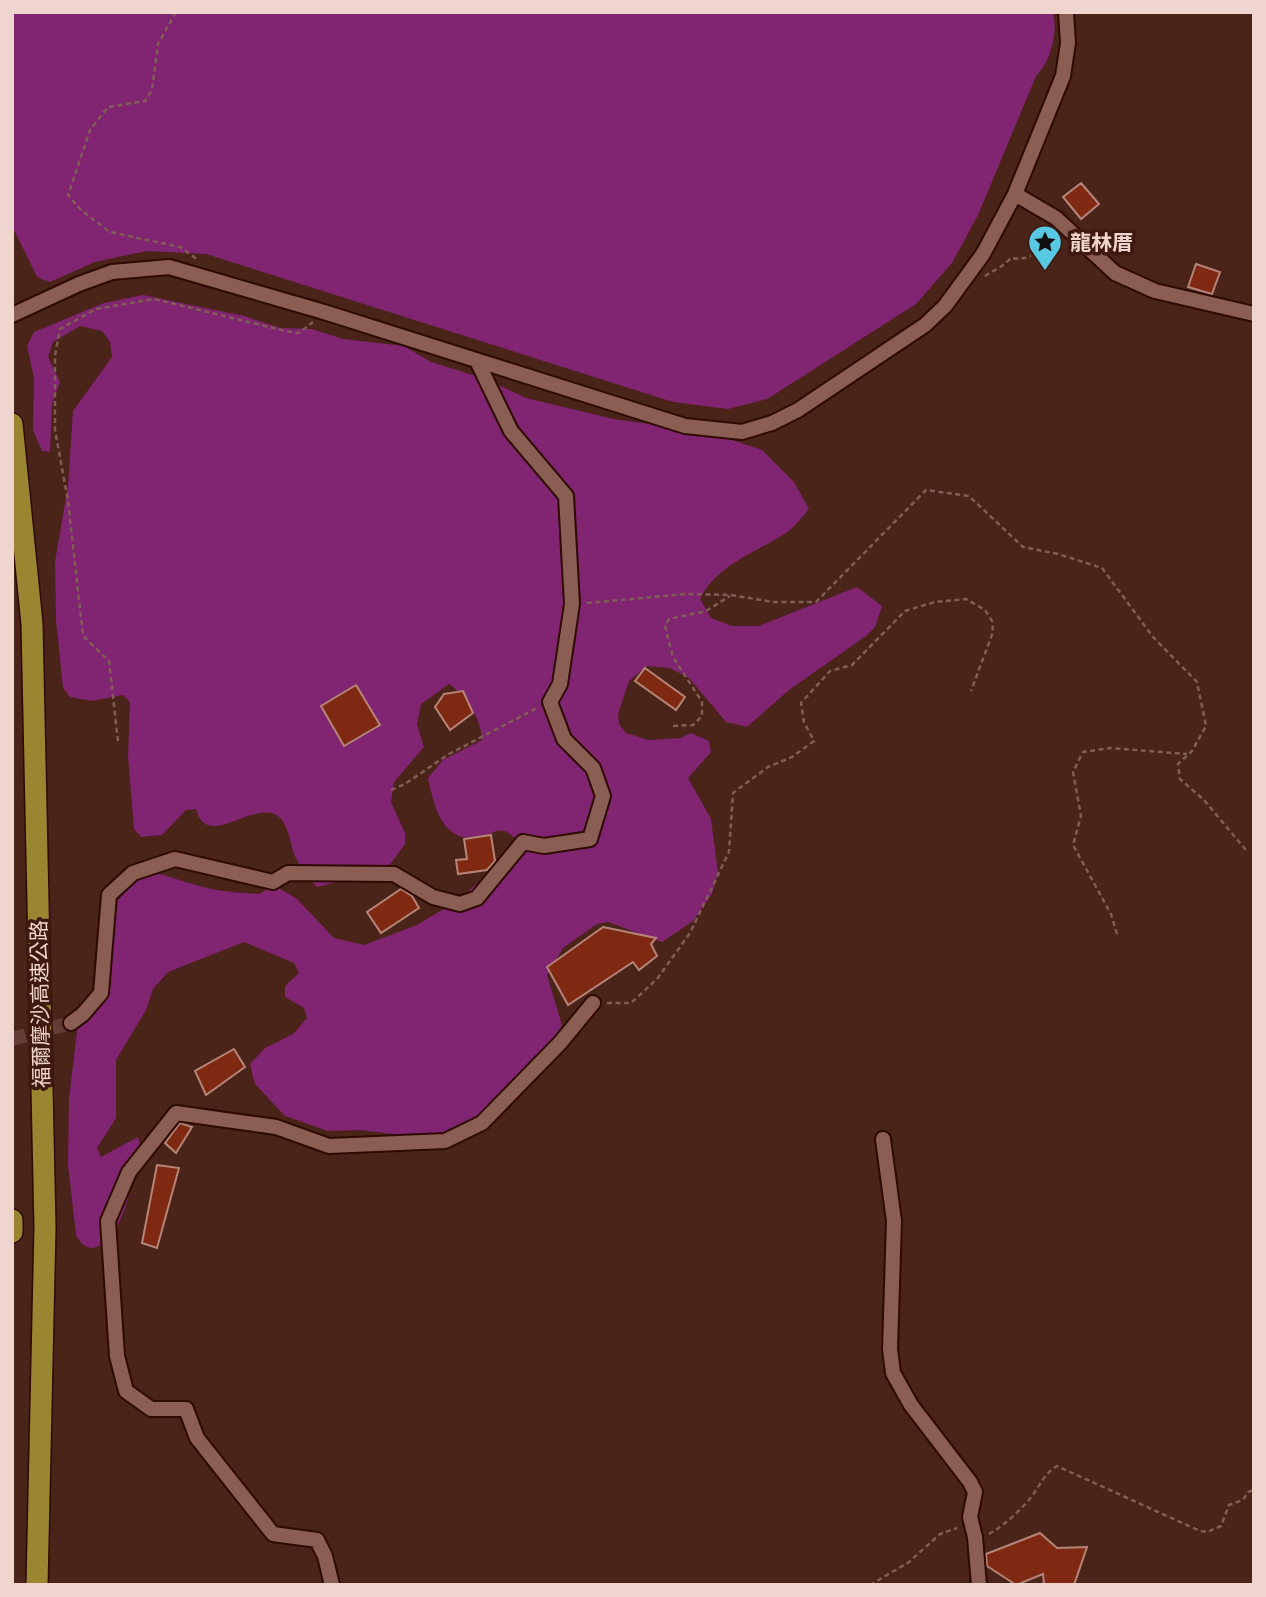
<svg xmlns="http://www.w3.org/2000/svg" width="1266" height="1597" viewBox="0 0 1266 1597" font-family="Poppins,'Noto Sans TC',sans-serif">
	<rect width="100%" height="100%" fill="#4a2319"/>
	<path fill="#812472" d="M12,12H1053C1058,33 1051,61 1036,76L978,215L952,263L916,304L767,399L728,409L673,402L206,254L147,251L95,262L50,282L37,277L13,228Z
		M143,295L244,316L281,328L312,329L343,339L404,346L431,362L486,379L526,398L614,419L711,433L762,450L794,482L809,509C802,517 795,527 786,533C757,552 716,565 700,599L711,618L732,626H759L857,587L882,606L875,627L866,636L789,690L747,727L726,722L689,678L670,668L647,666L629,681L618,714L619,724L626,733L648,740L681,738L691,733L709,741L711,752L688,778L711,819L718,873L712,894L693,921L662,942L608,922L597,924L563,948L547,975L562,1025L558,1035L490,1107L461,1127L439,1136L416,1137L361,1130L328,1131L285,1116L255,1084L250,1064L265,1048L293,1034L307,1018L304,1008L285,997V986L299,973L294,963L244,942L168,972L153,989L146,1010L116,1060V1118L97,1148L101,1157L138,1137L140,1147C134,1170 131,1197 121,1218C113,1238 91,1264 76,1235L68,1165L69,1099L78,1023L111,967L109,913L127,888L143,872C161,872 176,880 193,884C214,891 238,893 260,894L268,888H279L297,899L334,938L364,945L417,925L457,901L498,865L516,839C498,821 493,837 475,838C440,840 434,804 428,778L443,760L482,740C482,720 465,694 449,684L421,704L417,725L424,747L394,782L391,802L405,833V844L386,870L317,887C310,879 301,870 297,860C289,847 290,818 272,813C245,807 206,848 196,809L186,810L162,835L141,837L134,829L128,756L130,702L123,695L92,701L70,697L63,688L56,620L55,562L68,486L73,411L112,357L110,342L102,331L80,326L53,342L48,357L60,382L52,404L50,452L42,451L33,430L34,378L27,346L34,332L104,303Z"/>
	<path fill="#802912" stroke="#b48578" stroke-width="2" d="M1081,183L1099,204L1081,219L1063,197Z
		M1196,264L1220,272L1212,294L1188,287Z
		M645,668L685,697L676,710L635,681Z
		M356,685L380,725L344,746L321,706Z
		M463,691L473,713L450,730L435,707L444,694Z
		M491,835L495,861L487,870L458,874L456,860L467,859L464,839Z
		M401,889L412,896L419,908L381,933L367,912Z
		M603,927L656,938L651,944L657,956L639,970L633,962L568,1005L547,967Z
		M234,1049L245,1067L206,1095L195,1071Z
		M180,1123L192,1127L176,1153L165,1143Z
		M157,1165L179,1168L157,1248L142,1243Z
		M1040,1533L1057,1548L1087,1547L1074,1585H1044L1043,1574L1016,1585L987,1566L986,1554Z"/>
	<g fill="none" stroke-linecap="round" stroke-linejoin="round">
		<path stroke="#633e34" stroke-width="14" stroke-dasharray="14 7" stroke-linecap="butt" d="M12,1039L71,1023"/>
		<g stroke="#2e0a03" stroke-width="18">
			<path id="minor" d="M1015,194L1056,218L1115,273L1155,291L1254,314
				M12,315L79,284L112,272L169,267L324,312L685,426L742,432L772,423L798,410L925,325L945,306L983,254L1015,194L1063,76L1068,43L1066,12
				M71,1023L83,1014L101,993L109,895L133,873L175,859L273,882L288,873L394,874L433,897L460,904L477,898L523,842L544,846L590,839L603,796L593,768L564,739L550,702L560,684L572,604L566,496L511,431L477,361
				M883,1139L894,1221L890,1349L893,1373L911,1405L970,1482L975,1492L970,1517L975,1537L979,1585
				M332,1585L325,1556L317,1540L273,1534L197,1438L186,1409H151L126,1391L117,1356L108,1221L129,1172L176,1113L276,1127L329,1146L445,1141L482,1123L560,1043L593,1003"/>
		</g>
		<g stroke="#2e0a03" stroke-width="24">
			<path id="highway" d="M12,424L32,624L45,1227L37,1585
				M12,1220V1232"/>
		</g>
		<path stroke="#815e55" stroke-width="2.5" stroke-dasharray="5 3.5" stroke-linecap="butt" d="M176,12L158,44L152,90L145,101L108,107L90,130L68,195L81,210L110,232L180,247L198,260
			M985,276L1005,264L1011,258L1021,259L1031,256
			M587,603L686,594L731,595L773,602H816L926,490L969,496L1023,547L1058,554L1102,568L1153,637L1197,682L1206,726L1192,751L1178,764L1180,779L1204,800L1246,850
			M673,726L693,725L702,716V702L673,657L665,626L669,619L706,611L730,596
			M118,741L109,661L83,636L68,501L55,430V355L60,329L96,309L154,299L286,331L299,333L313,322
			M391,790L405,784L449,754L537,708
			M1117,934L1111,914L1073,845L1081,816L1073,772L1083,752L1110,748L1187,754
			M607,1003H631L657,979L690,933L729,852L733,793L768,767L792,757L814,741L804,722L801,703L830,671L852,665L905,611L935,602L966,599L985,610L992,621L993,632L971,691
			M989,1534C1005,1525 1021,1510 1032,1496C1040,1485 1045,1473 1057,1466L1200,1531L1207,1532L1221,1526L1229,1505L1243,1500L1248,1492L1254,1490
			M870,1585L909,1562L940,1534L957,1528"/>
		<use href="#minor" stroke="#8a5e52" stroke-width="14"/>
		<use href="#highway" stroke="#9a8631" stroke-width="21"/>
	</g>
	<defs>
		<g id="sight-pin" transform="scale(1.75)"><path d="M0 17L-7.5 6A9.5 9.5 0 1 1 7.5 6Z" fill="#58c9e3" stroke="#3f190f"/><path d="M0-6L1.8-2.2L6-1.7L2.9 1.2L3.7 5.4L0 3.3L-3.7 5.4L-2.9 1.2L-6-1.7L-1.8-2.2Z" fill="#111"/></g>
	</defs>
	<g fill-rule="evenodd">
		<use href="#sight-pin" x="1045" y="242"/>
	</g>
	<g text-anchor="middle" dominant-baseline="central" stroke-width="7" stroke-linejoin="round" paint-order="stroke">
		<g font-size="21" font-weight="bold" fill="#efd5ce" stroke="#3f190f" text-anchor="start">
			<text x="1070" y="242">龍林厝</text>
		</g>
		<g font-size="21" fill="#efd5ce" stroke="#3f190f">
			<text transform="translate(40 1004) rotate(-91)">福爾摩沙高速公路</text>
		</g>
	</g>
	<rect width="1266" height="1597" fill="none" stroke="#efd5ce" stroke-width="28"/>
</svg>
